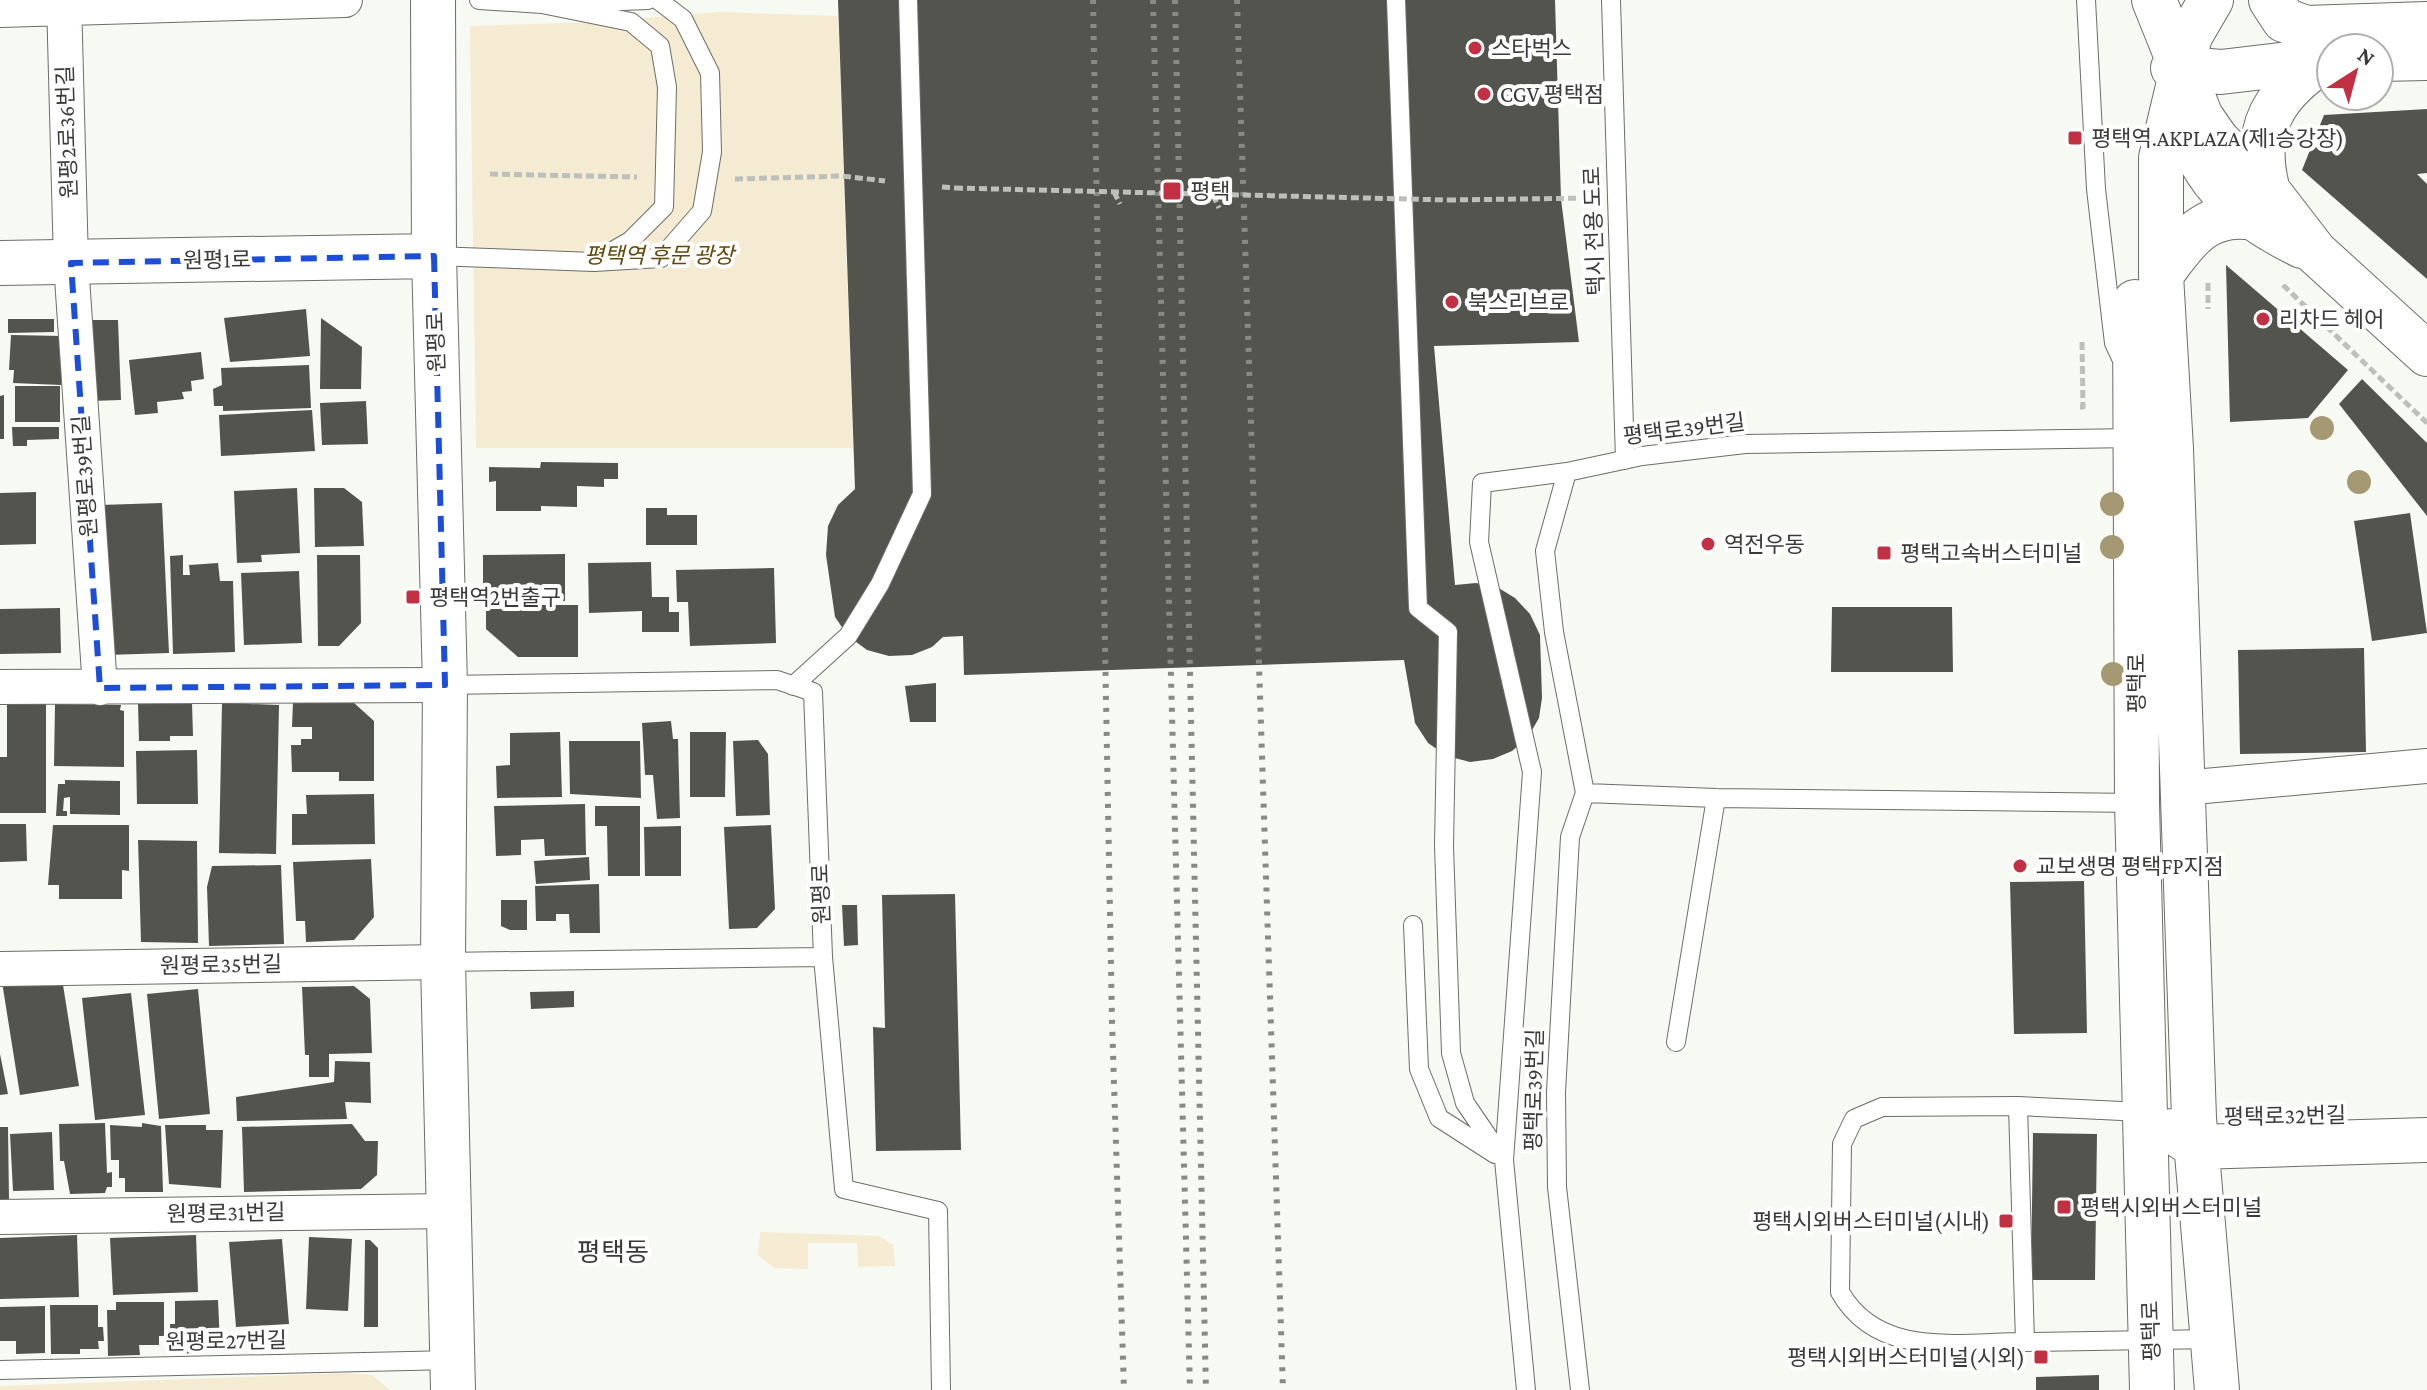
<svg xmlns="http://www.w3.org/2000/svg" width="2427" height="1390" viewBox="0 0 2427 1390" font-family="'Crimson Pro','Noto Sans KR',serif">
	<rect width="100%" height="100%" fill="#f7faf3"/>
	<path fill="#f5ead2" d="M719,12L838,16L853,448H476L470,26L594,22Z
		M760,1232L879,1236L893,1245L895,1266L858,1267L857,1243H808V1269L774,1268L758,1255Z
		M346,1373L372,1375L390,1390H0V1386Z"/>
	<path fill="#54544e" d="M838,0H1555L1561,199L1579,342L1434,346L1455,585L1476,583L1497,587L1515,598L1530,614L1540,635L1542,698L1539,718L1528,737L1512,751L1493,759L1470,762L1447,756L1428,743L1415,723L1404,660L964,675L963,636L943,637L932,647L912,655L889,656L867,650L848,636L835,617L826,555L828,526L838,505L855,489Z
		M2427,109V173L2417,174L2427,184V279L2302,170L2324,115Z
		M2226,265L2348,370L2308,418L2230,422Z
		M306,309L310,356L230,362L224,318Z
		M321,318L362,347L361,389H320Z
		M8,319H54V332L8,333Z
		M89,320H118L121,400L91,401Z
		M11,335L63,336L61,385L13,383L14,370H9Z
		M201,352L204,379L191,381L192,391L182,392L184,399L157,402L158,413L135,415L129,360Z
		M309,365L311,408L223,411V406H214L213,389L222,385L221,368Z
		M2362,379L2427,443V516L2339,404Z
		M15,386H60V422H15Z
		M4,395V439H0V396Z
		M366,401L368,444L322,445L320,403Z
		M312,410L315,451L221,456L219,415Z
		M12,427H59V439L27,440V446H13Z
		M541,462L618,463V479H604V487L577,486V507L541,506V511H496V481L489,482V467L540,468Z
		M297,488L300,553L261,555L262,562L237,563L234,491Z
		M314,488H344L362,502L364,546L315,547Z
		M36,492V544L0,545V493Z
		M162,503L169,653L107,655L100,505Z
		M646,508H667V515H697V545H646Z
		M2410,513L2427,633L2372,641L2354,521Z
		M565,554V601H527V589L483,590V555Z
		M183,555V575H190L189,565L218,563L220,581H233L235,652L173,654L170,556Z
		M317,555H360L361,623L339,646H318Z
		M651,562L652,597H669V612H679V632H642V611L589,613L588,563Z
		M774,568L776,643L690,646L688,602H677L676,570Z
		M299,571L302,643L244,645L241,573Z
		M486,597H522V605H578V657H518L486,629Z
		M1832,607H1952L1953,672H1831Z
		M60,608L61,653L0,654V609Z
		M2364,648L2366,752L2240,754L2238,650Z
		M936,683V722H910L905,686Z
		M46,699V813H0V757H7V700Z
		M293,701L353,702L374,721V781H339V772H292L291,745H301V739H312V727H292Z
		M192,703L193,736H170V741H139L138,704Z
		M222,703L279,705L276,854L219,853Z
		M55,704L121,705L120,710L124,711V767L54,766Z
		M671,721L673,739H678L680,818L657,819L653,775H645L642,723Z
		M560,732L562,797L497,798L496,766L510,765V733Z
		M690,732H726L725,797H690Z
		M758,740L768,754L770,815L736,816L733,741Z
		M569,741H640L641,798L570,794Z
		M197,750L198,804H137L136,751Z
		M65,780L120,781V815L70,814V797L64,798L63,811H67V816H56L58,784H65Z
		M374,794L375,844L292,845V814H307L306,795Z
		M585,804L586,855L545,856L544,839L521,840V855L496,856L494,806Z
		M595,806H640V876H608L607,826H595Z
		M0,824H26L27,861L0,862Z
		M53,825H129V871L122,870V899H59V885H48Z
		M771,825L775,909L757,928L729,929L724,827Z
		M681,826V876H645L644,827Z
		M138,840L197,841L198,943L141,942Z
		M589,857L590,880L536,884L534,861Z
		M371,859L374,917L354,940L306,942L305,921H296L293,862Z
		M281,865L284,944L209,946L207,887L212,866Z
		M2084,881L2087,1033L2014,1034L2010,882Z
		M599,884L600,933H570L569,914H556V921H536L535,886Z
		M955,894L961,1150L876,1151L873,1027L885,1028L882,895Z
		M501,900H527V930H510L501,926Z
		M842,905H857L858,945L844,946Z
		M61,972L79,1086L20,1095L2,982Z
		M354,986L370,999L372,1053L329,1054V1077H309V1055H305L302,987Z
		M198,989L210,1114L159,1119L147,994Z
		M574,991V1007L531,1009L530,992Z
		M131,993L145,1115L95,1120L82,998Z
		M0,1054L8,1094L0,1095Z
		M335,1061L370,1062L371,1103L345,1102L347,1119L237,1121L236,1097L334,1082Z
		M105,1123L107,1173L112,1172V1187H107L105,1193L70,1194L64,1161H60L59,1124Z
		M142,1123L161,1126L163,1192H125V1178H119V1160H111L110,1125L142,1127Z
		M352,1124L365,1141H378L377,1175L361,1189L244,1192L242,1127Z
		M165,1125H206V1130H223L221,1188L169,1184Z
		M0,1127H8L9,1199H0Z
		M52,1132L54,1190L13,1191L10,1134Z
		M2033,1133L2097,1134L2095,1280H2031Z
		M77,1235L79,1297L0,1299V1238Z
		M196,1235L198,1292L113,1295L110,1238Z
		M309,1237L352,1239L348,1311L306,1309Z
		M282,1239L289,1324L236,1327L229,1242Z
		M365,1240H370L378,1248V1327H364Z
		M218,1300L220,1344L197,1345V1353L171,1354L170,1324H175V1301Z
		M116,1302H164V1336H159V1345H139L140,1355L108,1356L107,1310H116Z
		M50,1305H98V1327H103L104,1341H98L99,1349H80V1354H51Z
		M45,1306V1353L16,1354V1341H0V1307Z
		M2099,1375V1390H2036V1377Z"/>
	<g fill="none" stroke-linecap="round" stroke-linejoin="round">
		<g stroke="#6b6e68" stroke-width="20">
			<path id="lane" d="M479,0L542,4L648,0
				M1396,0L1418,608L1448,632L1444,846L1451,1053L1465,1103L1504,1160
				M1611,0L1625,460
				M2086,0L2096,189L2114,343L2121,358
				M542,4L631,22L660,46L667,87L664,207L630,241L599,259
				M434,256L594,262L661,258L702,211L712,152L710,73L683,19L658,0
				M445,685L777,680L813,692L823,957L844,1189L938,1211L941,1390
				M793,686L848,636L880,584L922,494L908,0
				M1585,793L1554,632L1545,551L1567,472L1642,456L1745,444L2136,438
				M1413,925L1419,1069L1439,1118L1495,1154
				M443,962L823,957
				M1676,1042L1716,798
				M2018,1106L1882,1107L1854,1119L1842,1144L1840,1292C1878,1359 1959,1342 2025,1342
				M2143,1112L2018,1106L2025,1342L2214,1339
				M0,1370L453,1360
				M1526,1390L1504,1160L1532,772L1479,542L1482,483L1567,472
				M1580,1390L1557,1187L1556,1092L1570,837L1585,793L1716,798L2137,803"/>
		</g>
		<g stroke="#6b6e68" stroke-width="36">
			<path id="street" d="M64,0L71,263L100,688
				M0,10L345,0
				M0,687L445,685
				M2183,788L2427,766
				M0,969L443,962
				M0,1217L451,1211"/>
		</g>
		<g stroke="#6b6e68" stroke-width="46">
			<path id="secondary" d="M433,0L434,256L445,685L443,962L453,1390
				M2154,0L2201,117L2217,140L2268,191L2315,252L2427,354
				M2211,0L2190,36L2161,158V275L2171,449L2194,1118L2217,1390
				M2271,0L2284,20L2306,28L2427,24
				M2379,59L2427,58
				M2173,68L2221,72L2331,59
				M2185,120C2201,185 2245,218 2302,246
				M2268,191C2251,129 2274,92 2326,59
				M0,263L434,256
				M2161,275C2185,242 2203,213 2247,217
				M2135,302L2137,803L2152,1390
				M2172,1131L2197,1147L2427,1140"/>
		</g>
		<path stroke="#bdc0ba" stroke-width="5" stroke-dasharray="8 4" stroke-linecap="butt" d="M490,174L637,177
			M735,179L842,176L885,181
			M942,187L955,188
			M1114,192L1120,204
			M1213,195L1219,208
			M1448,200L1591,198
			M2208,283V309
			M2283,285L2427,423
			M2080,407H2083L2082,341"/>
		<use href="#lane" stroke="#fff" stroke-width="18"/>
		<use href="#street" stroke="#fff" stroke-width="34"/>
		<use href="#secondary" stroke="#fff" stroke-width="44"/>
		<path stroke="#888a85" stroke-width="6" stroke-dasharray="4 8" stroke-linecap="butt" d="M1093,0L1112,1021L1124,1390
			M1153,0L1190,1390
			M1175,0L1206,1390
			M1237,0L1283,1390"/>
		<path stroke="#bdc0ba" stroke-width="5" stroke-dasharray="8 4" stroke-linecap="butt" d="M955,188L1448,200"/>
	</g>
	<g fill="#a59973">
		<circle cx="2322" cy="428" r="12"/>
		<circle cx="2359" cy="482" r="12"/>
		<circle cx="2112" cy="504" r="12"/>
		<circle cx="2112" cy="547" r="12"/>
		<circle cx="2113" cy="674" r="12"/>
	</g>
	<path fill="none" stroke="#1d4ed8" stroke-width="6" stroke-dasharray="16 10" stroke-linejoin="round" d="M434,256L445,685L100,688L71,263Z"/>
	<g fill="#c23143" stroke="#fff" stroke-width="3">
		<circle cx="1475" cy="48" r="8"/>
		<circle cx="1484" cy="94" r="8"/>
		<rect x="2067" y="130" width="16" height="16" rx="4"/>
		<rect x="1162" y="181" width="20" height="20" rx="4"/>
		<circle cx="1452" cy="302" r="8"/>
		<circle cx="2263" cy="319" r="8"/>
		<circle cx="1708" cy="544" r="8"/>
		<rect x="1876" y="545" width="16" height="16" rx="4"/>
		<rect x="405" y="589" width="16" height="16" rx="4"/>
		<circle cx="2020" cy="866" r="8"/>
		<rect x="2056" y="1199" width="16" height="16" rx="4"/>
		<rect x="1998" y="1213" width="16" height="16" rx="4"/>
		<rect x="2033" y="1349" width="16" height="16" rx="4"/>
	</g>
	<g text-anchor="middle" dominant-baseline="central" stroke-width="8" stroke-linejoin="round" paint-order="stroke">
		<g font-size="22" fill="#3a3b38" stroke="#fff" text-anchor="start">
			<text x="1491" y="48">스타벅스</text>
			<text x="1500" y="94">CGV 평택점</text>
			<text x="2091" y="138">평택역.AKPLAZA(제1승강장)</text>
			<text x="1190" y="191">평택</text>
			<text x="1468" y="302">북스리브로</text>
			<text x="2279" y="319">리차드 헤어</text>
			<text x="1724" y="544">역전우동</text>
			<text x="1900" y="553">평택고속버스터미널</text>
			<text x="429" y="597">평택역2번출구</text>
			<text x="2036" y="866">교보생명 평택FP지점</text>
			<text x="2080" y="1207">평택시외버스터미널</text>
			<text x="1990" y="1221" text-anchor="end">평택시외버스터미널(시내)</text>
			<text x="2025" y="1357" text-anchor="end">평택시외버스터미널(시외)</text>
		</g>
		<g font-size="22" fill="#3a3b38" stroke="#fff">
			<text transform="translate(67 132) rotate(-92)">원평2로36번길</text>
			<text transform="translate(1594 231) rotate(-92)">택시 전용 도로</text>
			<text transform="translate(217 260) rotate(-1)">원평1로</text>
			<text transform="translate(436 342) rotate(-92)">원평로</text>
			<text transform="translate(1684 429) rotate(-7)">평택로39번길</text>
			<text transform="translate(85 476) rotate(-94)">원평로39번길</text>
			<text transform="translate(2136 683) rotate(-90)">평택로</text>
			<text transform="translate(821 894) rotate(-92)">원평로</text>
			<text transform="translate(221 965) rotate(-1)">원평로35번길</text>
			<text transform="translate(1534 1090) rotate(-89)">평택로39번길</text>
			<text transform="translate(2285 1116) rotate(-1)">평택로32번길</text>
			<text transform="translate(226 1213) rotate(-1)">원평로31번길</text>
			<text transform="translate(2151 1331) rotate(-92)">평택로</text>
			<text transform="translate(226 1341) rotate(-1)">원평로27번길</text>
		</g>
		<g font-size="22" font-style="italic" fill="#62490a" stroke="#fff">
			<text x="659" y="255">평택역 후문 광장</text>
		</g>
		<g font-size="26" fill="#3a3b38" stroke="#fff">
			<text x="613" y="1252">평택동</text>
		</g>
	</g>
	<g transform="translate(2355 72) rotate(36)"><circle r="38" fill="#ffffff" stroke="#b0b1af" stroke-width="2"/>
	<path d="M0-6L14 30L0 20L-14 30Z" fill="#c23143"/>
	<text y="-12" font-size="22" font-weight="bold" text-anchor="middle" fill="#3a3b38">N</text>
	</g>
</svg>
